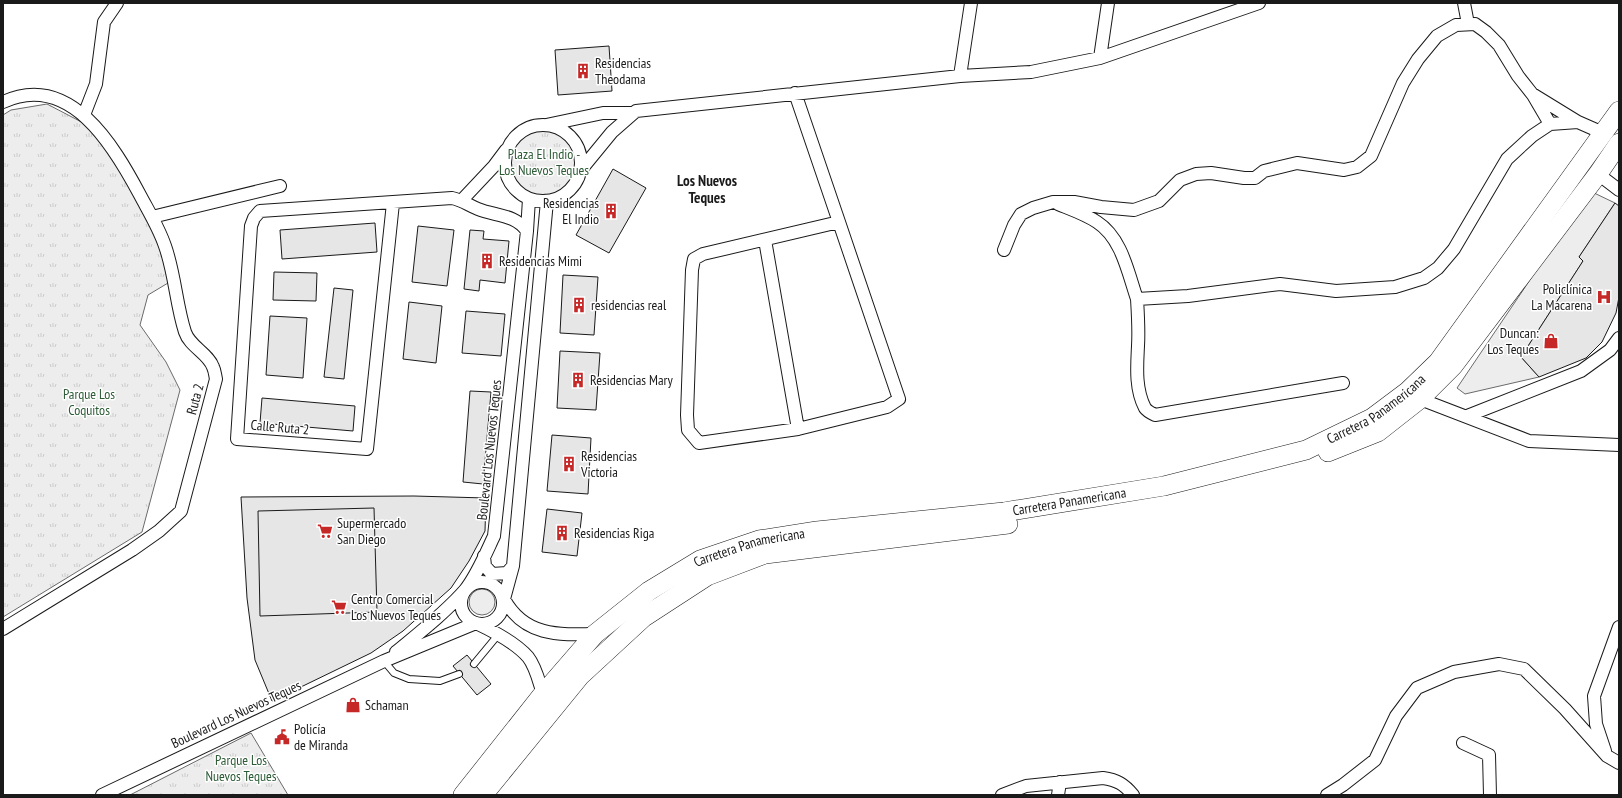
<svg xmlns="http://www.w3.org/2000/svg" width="1622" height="798" viewBox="0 0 1622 798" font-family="'PT Sans Narrow',sans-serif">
	<defs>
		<pattern id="park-tufts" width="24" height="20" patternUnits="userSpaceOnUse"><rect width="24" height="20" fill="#ededed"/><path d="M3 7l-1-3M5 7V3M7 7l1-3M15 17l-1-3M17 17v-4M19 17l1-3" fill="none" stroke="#cbcbcb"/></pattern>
	</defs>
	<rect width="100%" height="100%" fill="#fff"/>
	<path fill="#ededed" stroke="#6a6a6a" d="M1590,191L1615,203L1579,257L1583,261L1521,357L1539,377L1465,394L1457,388Z
		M469 602a13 13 0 1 1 26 0a13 13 0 1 1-26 0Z"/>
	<path fill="url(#park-tufts)" stroke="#6a6a6a" d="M47,104L93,128L122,171L157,233L173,280L148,295L140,325L166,362L180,390L142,532L3,617V115L11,110Z
		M545,126C553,128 561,129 568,135C587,152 583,185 560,195C550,200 540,199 529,199C524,194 517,189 513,184C503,168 506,140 524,131C530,128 538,127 545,126Z
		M251,733L288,795H130Z"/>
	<path fill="#e6e6e6" stroke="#1a1a1a" d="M609,46L612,91L558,95L555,50Z
		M613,169L646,188L609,253L576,235Z
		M1615,203L1619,206V297L1616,313L1602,342L1586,358L1539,377L1521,357L1583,261L1579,257Z
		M375,223L377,252L282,259L280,230Z
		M418,226L454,230L447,286L412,282Z
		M470,230L484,231L483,239L509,241L505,283L480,280L479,291L464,289Z
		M274,272L317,273L316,301L273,300Z
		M563,275L598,277L594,335L560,333Z
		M334,288L353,290L344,379L324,377Z
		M409,302L442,306L436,363L403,359Z
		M466,311L505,314L501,356L462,353Z
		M270,316L307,318L303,378L266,375Z
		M560,351L600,353L596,410L557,408Z
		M470,391L491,392L483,484L463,482Z
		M262,398L355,406L353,431L260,423Z
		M552,435L591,438L588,494L547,491Z
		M414,496L486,498L485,531L469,561L451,588L403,631L371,653L272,701L255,660L247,598L241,497Z
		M374,508L377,612L260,616L258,511Z
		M547,509L582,513L577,556L542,552Z
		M467,655L491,684L477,695L453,666Z"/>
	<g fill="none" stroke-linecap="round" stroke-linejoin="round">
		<g stroke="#1a1a1a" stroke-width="8">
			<path id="service" d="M384,661L394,673L409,679L440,681L459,674
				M474,664L498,635"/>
		</g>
		<g stroke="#1a1a1a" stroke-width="14">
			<path id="minor" d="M1464,3L1468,24
				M1100,58L1108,3
				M960,76L971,3
				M795,93L839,222
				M1534,95L1578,122L1603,133
				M3,102C70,71 114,146 140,195C149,212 159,228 165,246C175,274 176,304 185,332C190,347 208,353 213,367C215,371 215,375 216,379L181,511L159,531L132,550L3,629
				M84,115L96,84L104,22L117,3
				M546,125L603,113H632
				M505 163a38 38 0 1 1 76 0a38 38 0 1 1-76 0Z
				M580,171L612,132L636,111L960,76L1031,72L1100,58L1259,3
				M1598,174L1619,190
				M462,200L494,166L506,150
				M547,201L513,566L504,599C524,636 558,635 595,634
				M393,203L367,449L237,439L251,226L254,218L260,211L452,198C462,200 468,205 478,209C495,216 515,214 527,231
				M1058,204C1070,209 1085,214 1097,222C1122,238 1128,273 1137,299L1188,296L1280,284L1336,291L1395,287L1424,278L1438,268L1454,249L1507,159L1532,136L1550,124L1578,122
				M152,217L280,186
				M839,222L899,399L887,407L798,429L699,443L688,430L687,415L692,270L694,259L703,254Z
				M765,240L798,429
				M1004,250L1014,225L1021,214L1033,208L1053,202H1074L1101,207L1134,210L1159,201L1180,180L1196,174L1211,173L1244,178H1255L1264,171L1297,163L1344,170L1357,167L1371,156L1403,83L1418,59L1437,36L1456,25L1475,24L1486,32L1499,45L1518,76L1533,95L1550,124
				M1137,299C1138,315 1139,330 1138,346C1137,366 1135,389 1145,408C1147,411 1151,413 1155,415L1343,383
				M1420,399L1529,441L1619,445
				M1467,416L1581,371L1610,350L1619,338
				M484,556L485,566L492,574L507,573L513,566
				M461 603a21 21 0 1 1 42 0a21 21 0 1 1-42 0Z
				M396,652C419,633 445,613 465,590C477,575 486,553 494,536L527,231L529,199
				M1463,743L1489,755L1490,795
				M1605,751L1596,724L1594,696L1619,627
				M102,795L384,661L476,623C493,631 515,642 528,657C536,667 539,682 543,694
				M1002,795L1026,786L1103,778C1117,780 1124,784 1133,795
				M1058,795L1060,782
				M1327,795L1343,785L1375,760L1396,716L1417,688L1454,672L1499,664L1524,669L1565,709L1607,756L1619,763"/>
		</g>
		<g stroke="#1a1a1a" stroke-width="20">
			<g id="primary">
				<path d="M1328,452L1378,432L1420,399L1453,366L1598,174L1619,143"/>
				<path id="s1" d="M463,795L543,694L595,634L649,591L700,560L759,540L817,531L1004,512L1164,486L1306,450L1372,418L1408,391L1438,362L1619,111"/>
				<path d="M483,795L580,676L644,617L707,576L765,554L1008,524"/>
			</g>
		</g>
		<use href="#service" stroke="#fff" stroke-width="6"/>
		<use href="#minor" stroke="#fff" stroke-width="12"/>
		<use href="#primary" stroke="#fff" stroke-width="19"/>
	</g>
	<defs>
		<g id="building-bare" transform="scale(1.2)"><path d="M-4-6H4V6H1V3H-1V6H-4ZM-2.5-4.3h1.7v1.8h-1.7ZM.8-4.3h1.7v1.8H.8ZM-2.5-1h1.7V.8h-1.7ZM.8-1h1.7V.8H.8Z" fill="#c62828" stroke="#fff" stroke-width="2.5" paint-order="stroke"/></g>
		<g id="hospital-bare" transform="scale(1.2)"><path d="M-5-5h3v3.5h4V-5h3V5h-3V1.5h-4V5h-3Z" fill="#c62828" stroke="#fff" stroke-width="2.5" paint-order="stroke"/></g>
		<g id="shop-bare" transform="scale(1.2)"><path d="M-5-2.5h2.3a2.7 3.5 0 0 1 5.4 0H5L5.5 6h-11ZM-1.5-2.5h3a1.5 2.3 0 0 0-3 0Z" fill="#c62828" stroke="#fff" stroke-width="2.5" paint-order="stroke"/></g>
		<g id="supermarket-bare" transform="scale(1.2)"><path d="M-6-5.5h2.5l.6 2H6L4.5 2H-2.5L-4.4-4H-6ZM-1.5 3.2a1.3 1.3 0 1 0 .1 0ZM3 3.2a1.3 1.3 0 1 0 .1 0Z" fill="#c62828" stroke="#fff" stroke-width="2.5" paint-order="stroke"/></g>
		<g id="civic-bare" transform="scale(1.2)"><path d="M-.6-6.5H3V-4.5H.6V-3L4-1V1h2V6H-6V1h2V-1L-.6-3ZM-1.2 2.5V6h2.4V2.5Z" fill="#c62828" stroke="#fff" stroke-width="2.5" paint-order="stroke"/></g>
	</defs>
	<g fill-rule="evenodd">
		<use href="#building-bare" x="583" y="71"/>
		<use href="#building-bare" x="611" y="211"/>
		<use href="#building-bare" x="487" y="261"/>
		<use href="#hospital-bare" x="1604" y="297"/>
		<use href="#building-bare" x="579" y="305"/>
		<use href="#shop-bare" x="1551" y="341"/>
		<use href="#building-bare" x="578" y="380"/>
		<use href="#building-bare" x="569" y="464"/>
		<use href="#supermarket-bare" x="325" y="531"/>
		<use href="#building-bare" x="562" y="533"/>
		<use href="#supermarket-bare" x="339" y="607"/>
		<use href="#shop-bare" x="353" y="705"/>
		<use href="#civic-bare" x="282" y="737"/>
	</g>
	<g text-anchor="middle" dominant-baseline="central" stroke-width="3" stroke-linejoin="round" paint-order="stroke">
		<g font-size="14" fill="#1a1a1a" stroke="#fff" text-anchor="start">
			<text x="595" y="63">Residencias<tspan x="595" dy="16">Theodama</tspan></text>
			<text x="599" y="203" text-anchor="end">Residencias<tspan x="599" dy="16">El Indio</tspan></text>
			<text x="499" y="261">Residencias Mimi</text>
			<text x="1592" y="289" text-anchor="end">Policlínica<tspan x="1592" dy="16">La Macarena</tspan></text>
			<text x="591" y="305">residencias real</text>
			<text x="1539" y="333" text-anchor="end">Duncan:<tspan x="1539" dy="16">Los Teques</tspan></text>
			<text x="590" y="380">Residencias Mary</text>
			<text x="581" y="456">Residencias<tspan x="581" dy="16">Victoria</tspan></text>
			<text x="337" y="523">Supermercado<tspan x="337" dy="16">San Diego</tspan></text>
			<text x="574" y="533">Residencias Riga</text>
			<text x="351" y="599">Centro Comercial<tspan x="351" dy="16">Los Nuevos Teques</tspan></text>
			<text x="365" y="705">Schaman</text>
			<text x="294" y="729">Policía<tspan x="294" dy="16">de Miranda</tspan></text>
		</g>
		<g font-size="14" fill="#2b5a34" stroke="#fff">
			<text x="544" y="154">Plaza El Indio -<tspan x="544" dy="16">Los Nuevos Teques</tspan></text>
			<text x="89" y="394">Parque Los<tspan x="89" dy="16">Coquitos</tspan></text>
			<text x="241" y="760">Parque Los<tspan x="241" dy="16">Nuevos Teques</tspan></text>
		</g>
		<g font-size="14" fill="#1a1a1a" stroke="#fff">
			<text transform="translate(195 399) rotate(-75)">Ruta 2</text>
			<text stroke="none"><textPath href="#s1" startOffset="1036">Carretera Panamericana</textPath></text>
			<text transform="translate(280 427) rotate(5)">Calle Ruta 2</text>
			<text transform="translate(489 450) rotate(-84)">Boulevard Los Nuevos Teques</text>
			<text stroke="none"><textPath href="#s1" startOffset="712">Carretera Panamericana</textPath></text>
			<text stroke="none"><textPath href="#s1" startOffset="388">Carretera Panamericana</textPath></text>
			<text transform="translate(236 714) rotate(-25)">Boulevard Los Nuevos Teques</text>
		</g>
		<g font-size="15" font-weight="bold" fill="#1a1a1a" stroke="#fff">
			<text x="707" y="180">Los Nuevos<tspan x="707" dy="17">Teques</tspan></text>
		</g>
	</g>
	<rect width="1622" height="798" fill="none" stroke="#1a1a1a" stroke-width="8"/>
</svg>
